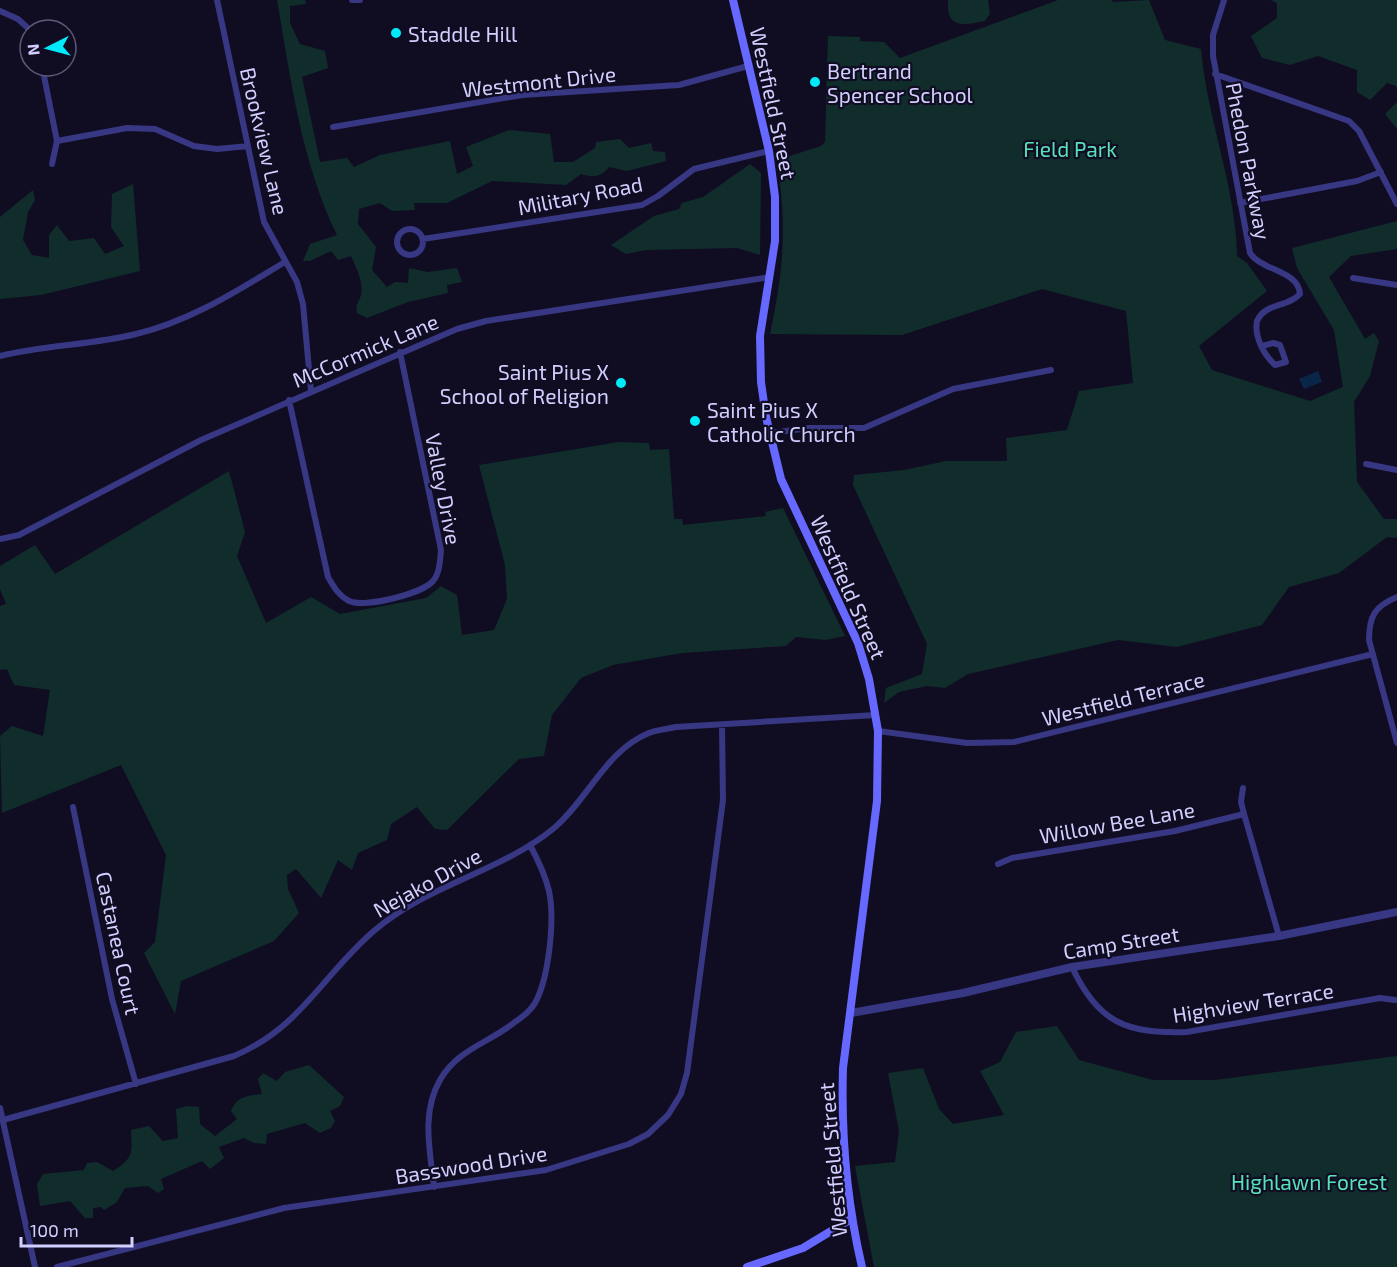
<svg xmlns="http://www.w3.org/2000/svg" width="1397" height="1267" viewBox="0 0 1397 1267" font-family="'Exo 2',sans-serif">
	<rect width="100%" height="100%" fill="#100d23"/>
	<path fill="#102d2b" d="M277,0H305L306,4L290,6V23L300,44L325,51L328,68L302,77L320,162L347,158L354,167L380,155L450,141L457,174L473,166L466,147L509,130L550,134L554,162H573L595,148L596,142L620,139L629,148L651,143L653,151L665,152L666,161L627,171L609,167C601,177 593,178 581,174L566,185L492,181L447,203H414L415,210L392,211L380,203L359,209L358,224L376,247L372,270L387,287L395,282L408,283L409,268L428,272L457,268L462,282L447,285L448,293L408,302L367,318L357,313C355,304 359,303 361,295C364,283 356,267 351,256L338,260L331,251L310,261H303L310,244L337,235C301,161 291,80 277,0Z
		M948,0H988L990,14L985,21C964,25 946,30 948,0Z
		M1058,0H1112L1113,2L1149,0L1165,40L1201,49C1207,119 1236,187 1237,256L1247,263L1267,291L1199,346L1212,370L1310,401L1343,387L1334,330L1297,268L1292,248L1397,221V249L1351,256L1329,277L1365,339L1374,333L1379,341L1370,376L1354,402L1357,482L1384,519H1397V538L1387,537L1339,573L1289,587L1262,625L1177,647L1118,640L968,674L945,688L927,686L899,692L884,703L886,688L922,674L927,644L853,485L854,475L904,470L946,461H1007L1006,438L1067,430L1079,391L1133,383L1126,311L1042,289L902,335L770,334C784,268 787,227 777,160L821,146L825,142L828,36L860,37V41L884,42L900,58Z
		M1271,0H1397V89L1396,86L1387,83L1370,100L1357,92V70L1318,56L1290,65L1262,58L1251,36L1277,18V3Z
		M1397,102V129L1385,114Z
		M750,164L761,173L760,255L737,248L646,250L626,254L611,245L654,216L679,209L682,203L703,197Z
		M133,184L140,271L41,295L0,299V217L33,190L35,200L28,212L23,240L32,255L49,258V235L57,225L69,241L94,238L105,254L124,246L111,227L112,194Z
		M619,442L649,443L650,450L669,449L674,519H682L683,525L766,516L765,512L783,508L845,636L826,640L796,637L786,646L682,653L613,665L581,678L552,715L544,756L519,759L447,830L435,829L417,807L391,824L387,840L358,853L352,870L338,860L321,898L296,869L287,875L288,889L299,913L274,941L181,981L175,1014L144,953L155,942L166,855L121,765L2,813L0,736L12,726L43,736L50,690L14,685L7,669L0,670V606L6,604L0,589V566L35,545L55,574L229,471L245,532L237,556L266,623L311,597L340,614L426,598L441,586L457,595L462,635L494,630L507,599L505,565L479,465Z
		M1057,1026L1079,1060L1153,1080H1215L1397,1056V1267H874L855,1166L895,1162L899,1131L888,1073L923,1068L939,1109L953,1124L1004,1115L980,1071L1000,1062L1016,1032Z
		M309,1065L344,1097L340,1106L330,1111L335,1121L331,1128L320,1133L305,1123L267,1134L266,1144L254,1143L244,1138L219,1147L224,1158L210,1169L202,1161L161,1179L164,1189L158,1193L148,1186L125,1188L117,1202L104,1210L101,1207L93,1208V1218H85L70,1201L40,1206L37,1184L43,1174L84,1170L87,1163L97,1162L113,1171C134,1158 132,1153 131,1130L149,1126L163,1141L178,1138L176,1109L187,1106L199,1107L200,1124L215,1136L237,1119L231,1111C237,1096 247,1096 262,1094L258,1079L263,1073L277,1081L285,1072Z"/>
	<path fill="#0b2549" d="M1318,371L1322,382L1304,389L1299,379Z"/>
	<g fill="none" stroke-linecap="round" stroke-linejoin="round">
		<path stroke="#373783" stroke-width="6" d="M217,0L264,222L297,282L303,304L311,391
			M352,0H360
			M1224,0L1213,35V56L1250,253C1262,271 1298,270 1300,294C1287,308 1266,302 1257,321C1254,337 1264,355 1275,365L1286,362L1280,345L1273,343L1262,346
			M0,11L18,19L30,30
			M42,66L57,141L52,164
			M1215,74L1349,121L1359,131L1397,204
			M333,127L522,95L679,85L748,66
			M57,141L127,128L155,129L194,146L217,149L248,146
			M1240,203L1357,181L1381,172
			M397 242a13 13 0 1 1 26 0a13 13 0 1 1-26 0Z
			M423,239L642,205L658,196L694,169L769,151
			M1353,278L1397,285
			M0,356C45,345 92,345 136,334C191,321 238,290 285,262
			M289,400L328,577C334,587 338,595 349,601C365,608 422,594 433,581C440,573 440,560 441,550L400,352
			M771,433L809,428H864L953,389L1051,370
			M1366,464L1397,470
			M0,539L19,535L201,440L457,329L486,321L770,277
			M1397,597C1375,606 1369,616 1369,640L1397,743
			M878,731L967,743L1014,742L1373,654
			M1243,788L1241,802L1244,814L1279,936
			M73,807L112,999L136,1084
			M998,864L1012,858L1175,831L1244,814
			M1072,967C1098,1023 1127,1034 1187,1032L1380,998L1395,1000
			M0,1108L35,1267
			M3,1120L234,1056C302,1027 322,975 375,930C427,885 500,872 553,829C587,801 606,750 649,733C657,730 667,729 676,727L876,715
			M434,1187C430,1151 421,1113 440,1080C458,1049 489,1043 515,1022C521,1018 531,1010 535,1003C549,978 555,919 549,891C545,874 538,860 530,845
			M57,1267L284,1208L546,1170L629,1144L648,1134L668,1115L681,1094L687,1073L723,800L722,726"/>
		<path stroke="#373783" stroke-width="8" d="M851,1013L963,993L1072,967L1279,936L1397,912"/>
		<path stroke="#6668ff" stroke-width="8" d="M733,0L769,151L775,197V241L760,336L761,382L766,417L781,479L858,643L869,679L878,731L877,801L843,1068C841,1134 847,1203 862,1267
			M747,1267L803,1248L851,1219"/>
	</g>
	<g fill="#00eafa" stroke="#100d23" stroke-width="2">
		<circle cx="396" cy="33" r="6"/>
		<circle cx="815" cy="82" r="6"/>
		<circle cx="621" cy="383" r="6"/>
		<circle cx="695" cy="421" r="6"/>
	</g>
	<g text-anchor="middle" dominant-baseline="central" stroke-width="4.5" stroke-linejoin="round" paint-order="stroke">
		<g font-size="21" fill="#d2cfff" stroke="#100d23" text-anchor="start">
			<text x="408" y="33">Staddle Hill</text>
			<text x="827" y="70">Bertrand<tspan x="827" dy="24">Spencer School</tspan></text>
			<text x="609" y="371" text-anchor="end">Saint Pius X<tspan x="609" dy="24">School of Religion</tspan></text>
			<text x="707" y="409">Saint Pius X<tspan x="707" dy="24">Catholic Church</tspan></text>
		</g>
		<g font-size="21" fill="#d2cfff" stroke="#100d23">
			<text transform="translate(539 81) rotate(-6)">Westmont Drive</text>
			<text transform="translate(774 103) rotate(78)">Westfield Street</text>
			<text transform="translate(265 141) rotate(77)">Brookview Lane</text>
			<text transform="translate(1249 161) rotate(79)">Phedon Parkway</text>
			<text transform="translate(580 195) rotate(-11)">Military Road</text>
			<text transform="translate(365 350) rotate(-23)">McCormick Lane</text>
			<text transform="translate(444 489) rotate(79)">Valley Drive</text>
			<text transform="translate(849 587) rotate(66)">Westfield Street</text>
			<text transform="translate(1123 698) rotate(-14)">Westfield Terrace</text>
			<text transform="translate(1117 822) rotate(-10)">Willow Bee Lane</text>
			<text transform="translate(427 882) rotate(-29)">Nejako Drive</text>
			<text transform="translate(1121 942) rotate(-9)">Camp Street</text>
			<text transform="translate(119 943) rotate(78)">Castanea Court</text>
			<text transform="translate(1253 1002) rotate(-9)">Highview Terrace</text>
			<text transform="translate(832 1160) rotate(-95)">Westfield Street</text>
			<text transform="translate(471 1164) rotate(-9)">Basswood Drive</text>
		</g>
		<g font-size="21" fill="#58e2ba" stroke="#100d23">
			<text x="1070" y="148">Field Park</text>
			<text x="1309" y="1181">Highlawn Forest</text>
		</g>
	</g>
	<g transform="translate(48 48) rotate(264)"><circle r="28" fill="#100d23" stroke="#5e5b7b" stroke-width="1.5"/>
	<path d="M0-4.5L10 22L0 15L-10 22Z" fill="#00eafa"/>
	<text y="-9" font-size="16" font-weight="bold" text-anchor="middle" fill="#d2cfff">N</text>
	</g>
	<path d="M21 1237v9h111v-9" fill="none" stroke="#d2cfff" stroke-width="3"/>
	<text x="30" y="1237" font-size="18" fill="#d2cfff" stroke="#100d23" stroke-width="4.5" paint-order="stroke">100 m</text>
</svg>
